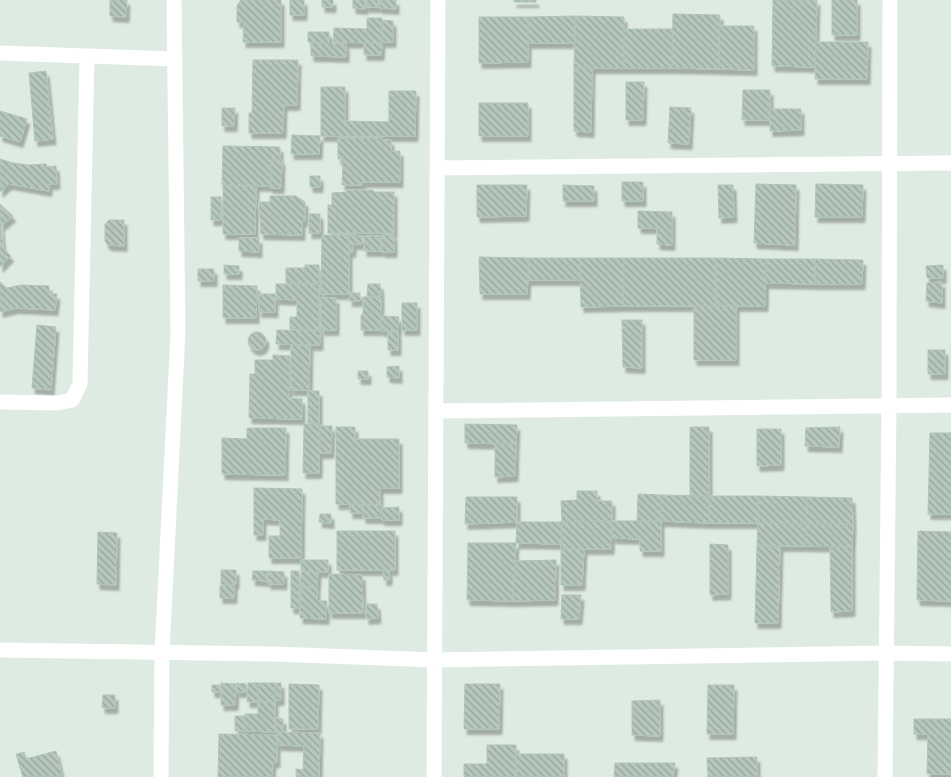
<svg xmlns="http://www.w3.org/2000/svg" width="951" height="777" viewBox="0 0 951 777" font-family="'PT Sans',sans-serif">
	<defs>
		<pattern id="building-back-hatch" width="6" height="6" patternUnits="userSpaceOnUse" patternTransform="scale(1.25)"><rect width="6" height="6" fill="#b6c8bd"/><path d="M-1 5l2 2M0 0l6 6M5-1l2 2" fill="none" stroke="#93a49a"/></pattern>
		<filter id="shadow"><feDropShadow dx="3" dy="5.5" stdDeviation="1" flood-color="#0004"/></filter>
	</defs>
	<rect width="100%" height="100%" fill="#deebe2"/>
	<path fill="url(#building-back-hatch)" stroke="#b0c5b7" filter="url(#shadow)" d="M110,0H127L126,17L110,16Z
		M241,0H281V42H243L244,22H237V6Z
		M290,0H304V15H290Z
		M322,0H333V7H322Z
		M353,0H365V9L353,8Z
		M366,0H378V7H366Z
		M379,0H396V9L379,8Z
		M514,0H536V2H514Z
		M773,0H817L815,67L772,66Z
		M832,0H857V35H832Z
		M673,14L720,15L719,69L672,68Z
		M575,16V43H528V17Z
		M575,16L624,17V68H574Z
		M479,17H528V62L479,63Z
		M367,18H382V43L333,42L334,28L367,29Z
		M383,20L393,21V42H382Z
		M719,26H754V70L719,69Z
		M624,29H672V68H624Z
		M308,32H329V43L308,42Z
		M816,42H868L867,79H815Z
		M311,43L346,44V57L311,56Z
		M364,43L382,44L381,55H364Z
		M253,60H298L297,105H284L283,133H249V113H252Z
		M574,68H592L591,132L574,131Z
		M46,71L53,139L35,141L29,73Z
		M626,82H644L643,120H626Z
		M321,87H345V121L389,122V91H416L415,136H321Z
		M743,90H770V120H742Z
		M479,103H528V136H479Z
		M670,107L691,108L689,144L668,143Z
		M222,108H235L234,126H222Z
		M770,109H801V130L770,131Z
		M0,111L27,119L20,142L0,136Z
		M292,135L320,136L319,154H291Z
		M338,138H382V140H391V151H400V182H362V185H342L343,159H338Z
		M223,146L280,147V160H271L270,186L222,185Z
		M0,159L13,163L28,165L46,164L47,167L56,166L57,184H49V191L9,184L0,192Z
		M271,160H282L281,188H270Z
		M310,176H320V187H310Z
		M622,182H643V201H622Z
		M756,184L796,185L795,245L754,243Z
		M816,184L863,185L862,217H815Z
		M477,185H527L526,216L477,217Z
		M563,185L594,186V201H563Z
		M718,185H733L734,217L719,218Z
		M223,186H256L255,234H223Z
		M347,190H373L374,192H394V233H328V205H332V193L347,192Z
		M270,196H296L305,202V221H302V235L261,234L259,202H270Z
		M211,197H221V220H211Z
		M0,204L13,216L1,226L3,249L11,256L0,267Z
		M638,211L672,212V245L657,244V228H638Z
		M309,214H320V233H309Z
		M109,220H124V246L108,245L105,241V224Z
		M322,235H349V294H321Z
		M349,235L362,236V244H353V252H349Z
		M382,235H394V252H382Z
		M364,236H381V251H364Z
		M239,238H259V252L239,251Z
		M479,257L529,258L527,294H480Z
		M529,258H580V280H528Z
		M580,258H624L623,306L581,307Z
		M624,258H716V306H623Z
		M716,258L766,259L765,306H716Z
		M766,259H815V284L766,283Z
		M815,259L863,260L862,284H815Z
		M224,265L239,266V274H224Z
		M305,265H319V283H286V268H305Z
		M943,265V278H927L926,266Z
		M198,269H214V281H198Z
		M0,282L7,288L21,285L49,286V294H57L55,310L16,308L0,312Z
		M942,282V303L926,301L927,283Z
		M276,284H319V330L290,329V317H297V300L276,299Z
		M368,284H380L381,296H367Z
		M223,285L257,286L256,318H223Z
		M350,293H360V301H349Z
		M259,294H275V312H259Z
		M363,297H381L380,330H361V315H363Z
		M321,298H336V330H321Z
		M402,303H417V330H402Z
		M694,306H736V360H694Z
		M381,316L399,317L398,331H381Z
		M622,320H642V368L623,367Z
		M37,325L56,327L51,390L32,388Z
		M277,330L320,331V345L276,344Z
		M388,332H398V350H388Z
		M248 341a9 9 0 1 1 18 0a9 9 0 1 1-18 0Z
		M291,345L310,346L309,390H291Z
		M928,350H945V374H928Z
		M273,355L290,356L289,398L302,399V419L249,418L250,374H255V360H273Z
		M399,366V378L387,377V367Z
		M358,371H368V379H358Z
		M308,391H319V423H308Z
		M304,424H320L319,473H303Z
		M465,424L517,425L516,444L465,443Z
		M320,426H332L331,453H320Z
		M336,427H355V439H399V488H380V504H336Z
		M690,427H709V496H690Z
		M840,427L839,447L805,446L806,428Z
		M247,428H286L285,475L222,474V438L247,439Z
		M757,429H781V465L757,466Z
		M930,433H951V514H928Z
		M495,443L516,444L515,476L495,477Z
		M254,488L302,489L301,558H269V536H280V520L263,519V535H254Z
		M577,491H597V501H612V521L562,522L561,501L577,500Z
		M638,494L661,495V521L637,522Z
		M661,495L709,496V523L661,521Z
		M709,496H758V523H709Z
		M758,496L807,497L806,524L758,523Z
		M466,497H517V522L465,524Z
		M807,497L852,498L853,524H806Z
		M350,504H362V513H350Z
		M363,505H382V518H363Z
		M399,507V520H382V508Z
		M320,514H331V523L319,522Z
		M612,521H661V551H640V539L613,538Z
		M612,521L611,549H561L562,522Z
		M517,522H562L561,544L516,543Z
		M758,523L806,524L805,546H757Z
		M806,524H853L852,547L805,546Z
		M337,531H395V570H337Z
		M918,531L951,532V601L917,600Z
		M98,532L117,533L116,585L97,584Z
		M468,543H516L513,601L467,600Z
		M710,544L728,545V594L710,595Z
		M757,546H780L778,623H755Z
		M830,547H852V611L831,612Z
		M561,549H584L582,585H561Z
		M301,560H328V572L301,571Z
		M556,560L555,600L513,601L515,561Z
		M221,570H236V584L221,585Z
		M253,571H267V581L252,580Z
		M268,571L284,572V584H268Z
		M291,571H299V608H291Z
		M383,571H389V580H384Z
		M301,572H318L317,587H301Z
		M329,574L362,575L363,613H329Z
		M234,585V598H220V586Z
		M301,588H317V601H327L326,619L300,618Z
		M562,595H581L579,619H561Z
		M366,604H377L378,618L366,619Z
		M221,683L236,684L235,705H221Z
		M237,683L246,684V692H237Z
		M248,683H258V702H247Z
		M258,683H275V702L258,701Z
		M276,683H281V700H275Z
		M289,684L319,685L318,729H289Z
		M465,684H500L499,729H464Z
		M212,685H220V692H212Z
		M708,685H734L733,734H707Z
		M103,695H115V708H102Z
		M660,700V736L632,735V701Z
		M258,702H275V732L245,731V714H258Z
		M235,716H245V731H235Z
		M276,718L283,719V732H276Z
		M914,719H951V734H914Z
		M278,732L320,733L319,777H296V769L303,770L304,746L278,745Z
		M219,734L277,735V762H273L272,777H218Z
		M928,734H951V774H927Z
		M487,745H516L515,777H464V764H487Z
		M56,751L62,777H23L16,754L24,752L26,759Z
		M516,754H564V777H517Z
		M757,757V777H708L707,758Z
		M615,763H675L673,777H614Z"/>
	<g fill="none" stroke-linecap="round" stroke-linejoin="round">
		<path stroke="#fff" stroke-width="15" d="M0,53L175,59
			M437,168L951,163
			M0,402L57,403L72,400L80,384L87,56
			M436,411L951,405
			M0,650L274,654L435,660L885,653L951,654
			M161,777L162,653L178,332L174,0
			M434,777L438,0
			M885,777L889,405L890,0"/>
	</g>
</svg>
